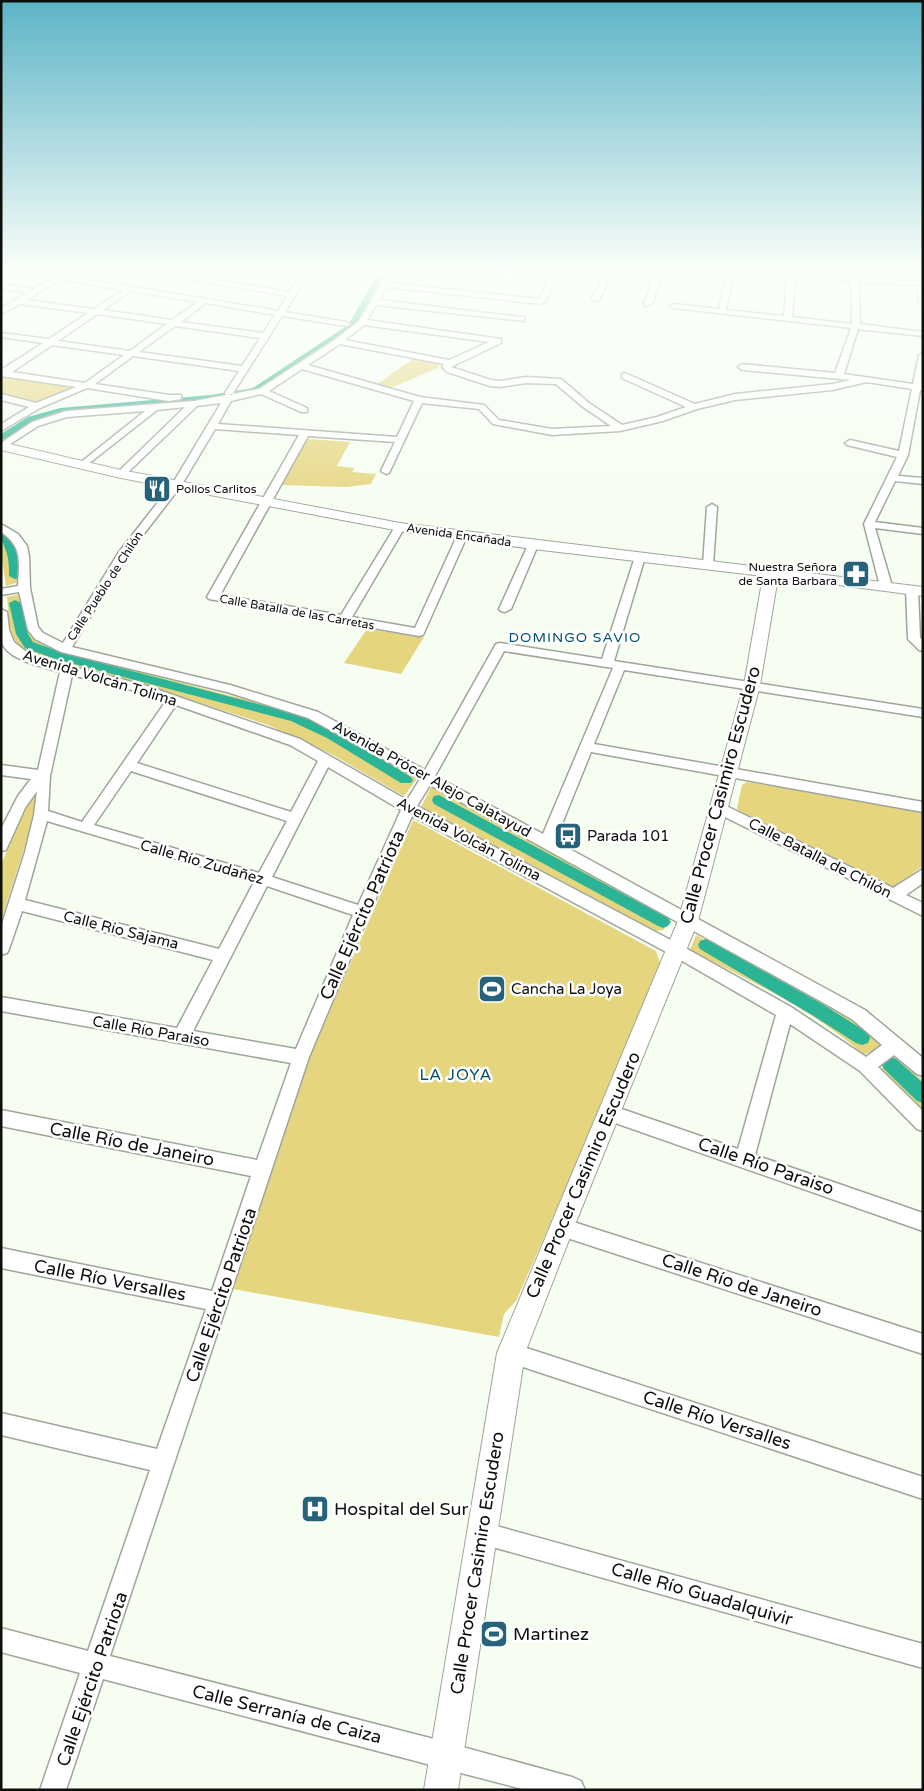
<svg xmlns="http://www.w3.org/2000/svg" width="924" height="1791" viewBox="0 0 924 1791" font-family="'Varela Round',sans-serif">
	<rect width="100%" height="100%" fill="#f6fef2"/>
	<path fill="#e5d57f" d="M413,359L439,365L438,368L391,388L377,384Z
		M1,375L71,386L70,389L35,403L1,395Z
		M310,439L350,442L337,466L355,468L352,472L376,474L371,484L346,487L280,485L305,440Z
		M1,533C20,544 19,562 19,582L6,586L1,552Z
		M20,594C28,631 26,639 64,652L267,705L309,718L417,779L404,796L333,755L268,725L148,686L38,657C5,641 11,630 7,597Z
		M367,629L424,637L401,674L344,663Z
		M747,782L923,811V866L895,886H887L740,814L737,808L742,785Z
		M431,787L671,919L663,930L655,931L421,807Z
		M36,796L31,827L1,921V865L30,797Z
		M413,820L656,951L660,963L600,1111L516,1301L504,1314L499,1337L233,1289L310,1056Z
		M696,935L833,1005L859,1022L885,1044L864,1055C813,1009 750,981 690,950Z
		M896,1056L923,1081V1111L880,1070Z"/>
	<g fill="none" stroke-linecap="round" stroke-linejoin="round">
		<path fill="#2bb495" fill-rule="evenodd" d="M380,270H387L354,329L259,392L211,401L60,414L34,421L1,441V434L28,417L60,408L211,395L253,388L348,325Z
			M918,270H923V274Z
			M1,534C17,538 25,565 19,578L15,579L9,576C9,569 9,561 7,554C5,546 1,542 1,534Z
			M15,600L21,603L28,634L33,642L63,653L300,715L337,732L411,777L413,780L411,783H401L327,738L291,721L55,659L25,648L16,634L9,603Z
			M439,795L668,918L671,922L668,926L663,928L658,926L434,804L432,800L434,796Z
			M706,939L824,1005L868,1033L870,1038L868,1043L862,1045L856,1043L812,1015L700,949L698,945L700,941Z
			M890,1056L896,1059L923,1083V1103L917,1101L884,1069L881,1064L884,1059Z"/>
		<g stroke="#9ea69b" stroke-width="3">
			<path id="minor" d="M13,270H32L278,311L287,296L138,270H157L290,292L300,276L275,270L303,272L311,270L285,312L346,322L350,324L346,326L282,316L232,395H226L225,393L239,371L133,356L95,384L169,395H181V399L169,401L87,388L40,408L1,431V424L29,407L1,400V394L36,403L76,387L1,376V370L43,343L1,337V333L49,339L88,313L20,304L1,314V308L27,293L1,288V284L33,289L52,278ZM60,279L123,290L94,309L27,300ZM131,291L198,302L172,320L103,310ZM206,303L275,315L263,333L181,322ZM97,314L167,324L130,351L58,341ZM175,326L260,338L242,366L139,352ZM52,345L124,355L85,383L12,372Z
				M389,270H396L389,283L539,299L554,270H561L545,302L541,304L386,287L379,300L521,317H524V321L376,305L367,320L501,339V343L451,367L491,380L500,381L526,377L561,379L589,403L622,425L657,417L686,407L622,378V374L625,373L695,404L735,394L832,384L851,380L742,370L738,367L742,364L835,373L851,328L674,308L670,306L674,304L719,309L727,270H735L726,310L784,316L788,275L760,270C814,270 868,281 923,281V304L919,302L917,285L859,282L860,324L923,332V336L858,329L844,374L913,384L919,355L923,353V391L920,390L908,455L898,476L923,478V484L895,481L875,522L923,528V534L875,528L892,586L890,588L886,589L880,586L864,524L897,457L847,445L845,443L850,440L899,451L912,389L867,382L832,390L735,400L697,409L663,421L620,431L552,435L493,424L479,409L422,403L389,473L386,474L381,471L395,442L308,436L220,595L341,615L395,527L400,524L405,527L352,617L415,628L457,536L458,534H466L467,536L423,635L419,636L209,599L207,597L299,435L215,429L181,486L129,553L72,647L230,685L318,712L425,770L496,644L500,643L602,659L635,557L640,554L645,557L614,661L923,709V717L624,670L594,744L923,802V812L591,752L555,841L865,1010L923,1058V1076L917,1074L894,1055L878,1067L923,1111V1131L917,1129L860,1071L790,1024L755,1155L923,1213V1231L604,1119L601,1113L604,1107L610,1105L738,1149L776,1015L670,954L412,816L370,912L309,1057L110,1656L430,1738L572,1777L581,1781L585,1790H526L103,1679L66,1790H40L80,1673L1,1652V1628L88,1651L150,1470L1,1435V1413L157,1449L206,1309L1,1268V1248L212,1291L251,1176L1,1126V1110L257,1160L291,1063L1,1011V997L177,1028L213,960L22,911L9,949L7,953L1,955V927L25,852L34,815L37,791L25,808L6,850L1,851V829L18,796L31,779L1,775V765L38,770L60,672C44,667 5,660 1,640C0,630 1,619 1,609L7,612L9,630L14,642L29,654L38,658L144,685L300,739L407,800L420,779L308,718L227,692L61,652L35,639L28,630L19,592L1,595V589L18,586C19,562 23,547 1,532V524L18,534L27,546L29,556L30,588L38,627L43,633L63,643L119,552L173,483L221,403L197,406L124,476H118V472L185,407L157,410L83,468L80,467V463L145,411L67,417L38,426L1,450V443L32,422L66,411L194,401L259,389L336,339L359,321ZM796,275L851,281L852,324L792,317ZM364,325L489,342L449,360L345,340ZM340,344L444,364L442,367L447,372L490,386L500,387L526,383L556,384L583,407L611,426L552,429L499,420L484,405L420,397L308,365ZM302,369L414,401L397,437L218,424L231,401L261,394L301,412H307V408L269,391ZM504,651L613,668L543,834L435,776ZM72,675L136,691L166,701L82,822L48,811L50,776ZM176,705L290,745L318,761L291,812L137,763ZM328,767L401,810L358,905L272,877ZM131,771L287,821L259,873L94,825ZM430,785L831,1007L853,1020L882,1045L866,1057L791,1007L682,946L417,806ZM47,821L254,882L219,949L25,900ZM267,886L353,915L296,1049L193,1031Z
				M606,270H613L599,300H593L592,298Z
				M657,270H665L652,304L645,306L644,304Z
				M712,504L717,507L713,565L708,568L703,565L707,507Z
				M533,542L538,545L511,609L505,612L501,611L499,609L528,545Z
				M912,587L918,590L920,638L923,640V651L919,650L908,639L906,590Z
				M718,802L893,888L923,869V883L906,895L923,903V916L713,811L711,807L713,803Z
				M561,1218L923,1334V1354L561,1236L554,1234L551,1227L554,1220Z
				M511,1343L923,1477V1499L511,1363L504,1360L501,1353L504,1346Z
				M482,1522L923,1644V1668L482,1544L474,1541L471,1533L474,1525Z"/>
		</g>
		<g stroke="#9ea69b" stroke-width="2">
			<path id="major" d="M1,442L121,470L400,523L923,587V596L778,577L760,685L698,921L574,1227L525,1353L458,1790H424L497,1353L678,921L744,685L763,576L533,549L400,531L121,478L1,450Z"/>
		</g>
		<use href="#minor" fill="#fff" fill-rule="evenodd"/>
		<use href="#major" fill="#fff" fill-rule="evenodd"/>
	</g>
	<linearGradient id="sky" x2="0" y2="1"><stop stop-color="#5cb4c7"/><stop offset="0.52" stop-color="#fbfff9"/><stop offset="1" stop-color="#fbfff9" stop-opacity="0"/></linearGradient>
	<rect width="924" height="521" fill="url(#sky)"/>
	<defs>
		<g id="restaurant-square" transform="scale(1.4375)"><rect x="-9" y="-9" width="18" height="18" rx="4" fill="#27627b" stroke="#fff"/><path d="M-5-6h1v4h1v-4h1v4h1v-4h1v5L-1.5 .5V6h-2V.5L-5-1ZM5-6V6H3V1.5H1.5Q1.5-4 5-6Z" fill="#fff"/></g>
		<g id="pharmacy-square" transform="scale(1.4375)"><rect x="-9" y="-9" width="18" height="18" rx="4" fill="#27627b" stroke="#fff"/><path d="M-2-6h4v4h4v4h-4v4h-4v-4h-4v-4h4Z" fill="#fff"/></g>
		<g id="bus-square" transform="scale(1.4375)"><rect x="-9" y="-9" width="18" height="18" rx="4" fill="#27627b" stroke="#fff"/><path d="M-5-6H5V4H4V6H2V4H-2V6H-4V4H-5ZM-3.5-4V0h7V-4ZM-3.5 1.2v1.5H-2V1.2ZM2 1.2v1.5H3.5V1.2Z" fill="#fff"/></g>
		<g id="stadium-square" transform="scale(1.4375)"><rect x="-9" y="-9" width="18" height="18" rx="4" fill="#27627b" stroke="#fff"/><path d="M0-5a6.5 5 0 1 0 0 10a6.5 5 0 1 0 0-10ZM-3.5-1.8h7v3.6h-7Z" fill="#fff"/></g>
		<g id="hospital-square" transform="scale(1.4375)"><rect x="-9" y="-9" width="18" height="18" rx="4" fill="#27627b" stroke="#fff"/><path d="M-5-5h3v3.5h4V-5h3V5h-3V1.5h-4V5h-3Z" fill="#fff"/></g>
	</defs>
	<g fill-rule="evenodd">
		<use href="#restaurant-square" x="157" y="489"/>
		<use href="#pharmacy-square" x="856" y="574"/>
		<use href="#bus-square" x="568" y="836"/>
		<use href="#stadium-square" x="492" y="989"/>
		<use href="#hospital-square" x="315" y="1509"/>
		<use href="#stadium-square" x="494" y="1634"/>
	</g>
	<g text-anchor="middle" dominant-baseline="central" stroke-width="5" stroke-linejoin="round" paint-order="stroke">
		<g font-size="12" fill="#0d0f0b" stroke="#fff" text-anchor="start">
			<text x="176" y="489">Pollos Carlitos</text>
			<text x="837" y="567" text-anchor="end">Nuestra Señora<tspan x="837" dy="14">de Santa Barbara</tspan></text>
		</g>
		<g font-size="12" fill="#0d0f0b" stroke="#fff">
			<text transform="translate(459 535) rotate(8)">Avenida Encañada</text>
			<text transform="translate(105 586) rotate(-57)">Calle Pueblo de Chilón</text>
			<text transform="translate(297 612) rotate(10)">Calle Batalla de las Carretas</text>
		</g>
		<g font-size="14" letter-spacing="1" fill="#00516b" stroke="#fff">
			<text x="575" y="637">DOMINGO SAVIO</text>
		</g>
		<g font-size="15" fill="#0d0f0b" stroke="#fff">
			<text transform="translate(100 678) rotate(17)">Avenida Volcán Tolima</text>
			<text transform="translate(432 779) rotate(29)">Avenida Prócer Alejo Calatayud</text>
			<text transform="translate(469 839) rotate(28)">Avenida Volcán Tolima</text>
			<text transform="translate(820 858) rotate(27)">Calle Batalla de Chilón</text>
			<text transform="translate(202 862) rotate(16)">Calle Río Zudañez</text>
			<text transform="translate(121 930) rotate(14)">Calle Río Sajama</text>
			<text transform="translate(151 1031) rotate(10)">Calle Río Paraiso</text>
		</g>
		<g font-size="15" fill="#0d0f0b" stroke="#fff" text-anchor="start">
			<text x="587" y="836">Parada 101</text>
			<text x="511" y="989">Cancha La Joya</text>
		</g>
		<g font-size="16" letter-spacing="1" fill="#00516b" stroke="#fff">
			<text x="456" y="1075">LA JOYA</text>
		</g>
		<g font-size="18" fill="#0d0f0b" stroke="#fff">
			<text transform="translate(720 795) rotate(-75)">Calle Procer Casimiro Escudero</text>
			<text transform="translate(362 915) rotate(-66)">Calle Ejército Patriota</text>
			<text transform="translate(132 1144) rotate(11)">Calle Río de Janeiro</text>
			<text transform="translate(766 1166) rotate(19)">Calle Río Paraiso</text>
			<text transform="translate(583 1175) rotate(-67)">Calle Procer Casimiro Escudero</text>
			<text transform="translate(110 1280) rotate(11)">Calle Río Versalles</text>
			<text transform="translate(742 1285) rotate(18)">Calle Río de Janeiro</text>
			<text transform="translate(221 1295) rotate(-71)">Calle Ejército Patriota</text>
			<text transform="translate(717 1420) rotate(18)">Calle Río Versalles</text>
			<text transform="translate(477 1563) rotate(-81)">Calle Procer Casimiro Escudero</text>
			<text transform="translate(702 1594) rotate(16)">Calle Río Guadalquivir</text>
			<text transform="translate(92 1679) rotate(-71)">Calle Ejército Patriota</text>
			<text transform="translate(287 1714) rotate(14)">Calle Serranía de Caiza</text>
		</g>
		<g font-size="18" fill="#0d0f0b" stroke="#fff" text-anchor="start">
			<text x="334" y="1509">Hospital del Sur</text>
			<text x="513" y="1634">Martinez</text>
		</g>
	</g>
	<rect width="924" height="1791" fill="none" stroke="#0d0f0b" stroke-width="5"/>
</svg>
